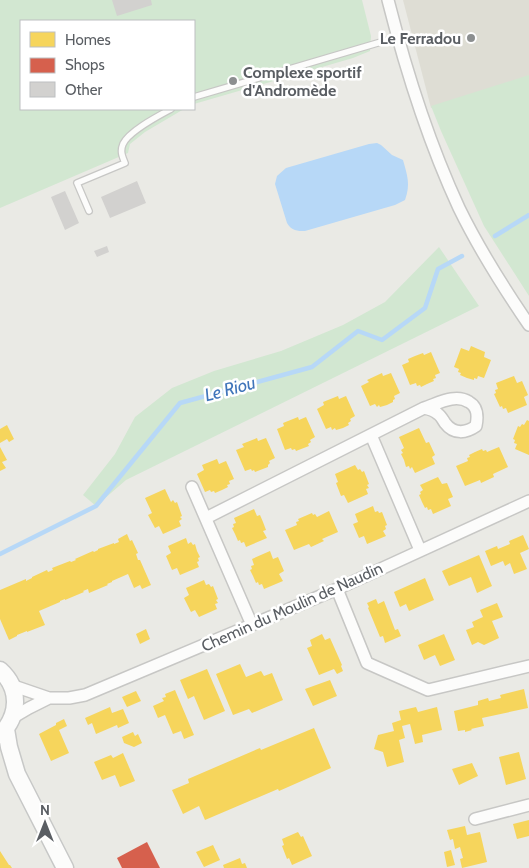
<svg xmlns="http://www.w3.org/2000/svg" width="529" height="868" viewBox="0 0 529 868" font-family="Cabin,sans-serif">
	<rect width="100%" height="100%" fill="#eaeae5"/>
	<path fill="#deddd4" d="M403,0H529V76L431,108Z"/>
	<path fill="#d2e7d1" d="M0,0H362L371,36L370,51L353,58L194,104V21H21V109H184L145,132L130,144L128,153L0,208Z
		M529,75V296L484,226L441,131L431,106Z
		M439,247L479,306L126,480L96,506L83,495L115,454L135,417L172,388L214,371L281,351L343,325L385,302Z"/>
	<path fill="#b7d8f7" d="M377,143L381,145L392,155L403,160C407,175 411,184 405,200L395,205L305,231C297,231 292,231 287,223L275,184L277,176L286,168L369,144Z"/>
	<path fill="#f6d55c" d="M471,346L485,352L484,357L491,360L484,378L478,376L477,379L474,378V380L467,378L460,375L461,373L458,372L459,369L454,367L461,348L469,351Z
		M431,352L440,373L435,375L436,378L433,379L434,381L427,384L421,387L420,385L417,386L416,383L410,385L402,365L409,362L408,359L415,356L423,353L424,355Z
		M382,373L383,376L391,373L400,393L394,396L395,399L393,400V402L387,405L380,407L379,405L377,407L375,404L370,406L361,386L369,382L367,380Z
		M514,376L517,383L522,381L528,395L524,397L527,405L508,413L506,408L503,409L502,406L500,407L494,394L496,393L495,390L498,389L496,383Z
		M338,396L339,399L346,396L355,416L350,419L351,421L348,423L349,425L343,428L336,430L335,428L332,430L331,427L326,429L317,409L324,405L323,402Z
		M298,417L299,420L306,417L315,437L310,440L311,442L308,444L309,446L296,451L295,449L292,450L291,448L285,450L277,429L284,426L283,423Z
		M527,420L529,421V455L515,449L517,444L514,443L515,440L513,439L518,426L520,427L522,424L524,425Z
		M7,425L14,439L9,442L7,439L0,443V429Z
		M419,428L426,443L429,442L435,455L432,457L435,464L415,473L412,467L410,469L409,466L406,467L404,460L401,454L403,453L401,450L404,448L399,437Z
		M257,438L258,441L266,438L275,458L269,461L270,463L268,465V467L255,472L254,470L252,471L251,469L245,471L236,450L244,447L242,444Z
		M0,447L7,460L2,462L6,468L0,471Z
		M499,447L508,467L493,474L494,477L481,483L480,480L465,486L456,466L468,461L467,458L470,457L469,455L475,452L482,449L483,451L486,450L487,452Z
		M217,459L219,464L226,461L234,479L229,481L230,484L227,485L228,487L222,490L215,493L214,491L211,492L210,490L205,492L197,474L204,470L202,465Z
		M355,465L358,470L360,469L362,472L364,471L369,484L367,485L369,488L366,489L368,494L348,503L344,495L341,496L336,483L338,482L335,474Z
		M438,477L442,484L447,483L453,497L448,499L451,506L433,514L431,509L428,510L427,507L425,508L422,502L419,495L421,494L420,492L423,490L420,485Z
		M165,489L171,502L173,500L175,503L177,502L182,516L180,517L182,519L179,521L181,526L163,534L159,526L155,528L148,515L152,513L145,498Z
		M373,506L375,512L378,511L379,513L382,512L387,525L385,526L386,529L383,531L386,536L367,544L364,536L359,538L353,524L358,522L355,514Z
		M254,509L257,516L260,515L263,522L266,530L263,531L267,538L246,547L244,542L241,543L240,540L238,541L235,534L232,528L234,527L233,524L236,523L234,518Z
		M329,511L338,532L322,539L324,541L311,547L309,544L294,550L285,530L297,525L296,522L299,521L298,519L312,513L313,515L315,514L317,517Z
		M127,534L130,541L132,540L138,553L136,554L138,560H140L151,585L142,589L140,585L134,588L128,574L112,581V582L107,584L108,585L89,593L88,589L83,591L84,592L65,600V599L60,601V602L39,611L45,625L27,632V631L17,635V636L9,640L0,619V590L26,579V581L32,578V577L47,570L48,572L53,570L52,568L70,561L71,562L76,560L75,559L93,551L94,552L98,550V549L114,543V544L119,542L118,539Z
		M523,535L529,549L520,553L527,569L514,574L510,563L505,566L503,561L491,566L485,551L497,546L498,549L510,544L509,541Z
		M186,538L188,544L191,542L193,545L195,544L197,551L200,557L198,558L199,561L197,562L199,567L180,575L177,568L172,570L166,556L171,553L168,546Z
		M270,551L273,559L278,557L284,571L279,574L283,581L264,589L262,584L259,585L258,582L256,583L253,576L250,570L252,569L251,566L254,565L252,559Z
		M479,555L492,586L477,593L471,577L449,586L442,571Z
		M425,578L434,600L409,611L406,604L400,607L394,592Z
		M204,580L206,585L209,584L211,587L213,586L218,599L216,600L218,603L215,604L217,609L199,617L195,610L191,612L184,598L189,595L186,588Z
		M376,599L378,604L384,601L395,630L398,629L401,636L385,643L383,636L380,637L368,608L369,607L367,603Z
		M497,603L503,617L492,621L499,638L484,645L478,642L472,645L466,630L474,627L472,622L483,617L480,610Z
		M146,629L150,639L140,644L136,634Z
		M322,634L325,640L330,638L342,665L341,666L343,671L337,674L334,669L319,675L307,648L312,646L310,640Z
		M444,634L455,660L440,666L435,655L424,660L418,645Z
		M240,664L246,677L261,671L264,676L272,673L283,700L252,713L249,709L233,715L216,674Z
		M207,669L225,711L204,720L194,696L188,699L180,680Z
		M330,680L337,696L313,706L305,689Z
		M524,689L528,708L482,718L484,726L471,729L472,730L465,732V730L458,731L454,711L478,705V701L488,698L489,701L501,698L500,695Z
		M175,690L194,735L184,739L181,731L173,734L165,715L158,718L153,706L164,701L162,698L166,697L165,694Z
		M136,691L141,701L127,707L122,697Z
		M110,707L112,713L123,709L129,723L118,728L117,725L96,734L92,723L88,725L85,718Z
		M416,707L418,712L437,707L442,730L422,735L423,742L415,744L410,724L402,726L405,738L399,740L404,762L387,767L383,752L374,749L378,735L394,731L392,723L401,720L399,711Z
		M64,719L67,726L59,730L69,753L51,761L39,734L56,725V723Z
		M314,728L331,768L279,791L278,789L205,820L199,806L183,814L172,790L189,783L188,779L260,748L261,750Z
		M133,732L135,736L138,734L142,743L134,747L124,743L122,737Z
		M519,752L526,779L506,785L499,757Z
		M123,753L135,781L120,787L115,775L102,780L94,762L111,755L113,758Z
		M472,763L478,776L459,785L452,769Z
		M529,820V836L517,839L513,824Z
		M465,826L467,835L480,832L487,862L462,868L460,859L463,858L460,847L455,849L453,839L450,840L447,830Z
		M298,832L301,837L303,836L312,856L292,865L289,858L287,859L282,846L284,845L282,839Z
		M213,845L220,860L204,867L196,852Z
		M451,850L455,865L447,867L444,852Z
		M0,851L9,865H10L12,868H0Z
		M240,858L242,864L245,863L247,868H224L223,865Z"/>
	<path fill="#d6604d" d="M147,842L160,868H122L117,858Z"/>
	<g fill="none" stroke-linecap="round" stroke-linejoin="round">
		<path stroke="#b7d8f7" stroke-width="4.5" d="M495,236L529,215
			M0,554L96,506L180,403L312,367L358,331L382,340L425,308L438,269L462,256"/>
	</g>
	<path fill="#d2d1cf" d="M112,0H151L152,5L117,16Z
		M137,181L146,203L110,218L101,197Z
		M65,191L79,223L65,230L51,197Z
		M107,246L109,252L97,257L94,251Z"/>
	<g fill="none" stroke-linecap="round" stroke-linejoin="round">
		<g stroke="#c7c7c5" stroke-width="8">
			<path id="service" d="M194,97L398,37
				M89,211L77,183L125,163C122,156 120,151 123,144C129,131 158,116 171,109"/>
		</g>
		<g stroke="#c7c7c5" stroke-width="14">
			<path id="minor" d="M388,0C406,71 428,141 459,208C479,249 503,287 529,325
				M371,435L420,550
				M192,487L252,625
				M206,518L424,408C437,404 455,393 469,402C478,407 478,416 476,426C466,433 454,435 445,423C443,420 441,416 438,414C434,410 429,409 424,408
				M337,589L367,663L428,690L529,666
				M11,685L49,698H69L85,695L337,589L529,501
				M12,718L29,708L49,698
				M475,819L529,805"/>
		</g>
		<g stroke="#c7c8c7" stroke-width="19">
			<path id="secondary" d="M0,670C21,689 19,716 0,735
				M6,729L9,747L17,774L65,868"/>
		</g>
		<use href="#service" stroke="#fcfcfb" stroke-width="5.5"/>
		<use href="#minor" stroke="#fcfcfb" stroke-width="11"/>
		<use href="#secondary" stroke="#fcfcfb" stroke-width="16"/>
	</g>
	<g fill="#8c8f90" stroke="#fff" stroke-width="2">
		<circle cx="471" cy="38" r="5"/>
		<circle cx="233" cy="81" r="5"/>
	</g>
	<g text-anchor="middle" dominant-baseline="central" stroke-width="5" stroke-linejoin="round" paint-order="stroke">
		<g font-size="16" font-weight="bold" fill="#5a5e63" stroke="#fff" text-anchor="end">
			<text x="461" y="38">Le Ferradou</text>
			<text x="243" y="72" text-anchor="start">Complexe sportif<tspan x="243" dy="18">d'Andromède</tspan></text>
		</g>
		<g font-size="16" fill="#5a5e63" stroke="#fff">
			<text transform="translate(292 607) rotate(-24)">Chemin du Moulin de Naudin</text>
		</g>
		<g font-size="18" font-style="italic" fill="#4075ba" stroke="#fff">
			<text transform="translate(230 389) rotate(-15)">Le Riou</text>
		</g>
	</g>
	<rect x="20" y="20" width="175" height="90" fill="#ffffff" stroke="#bdbfc1"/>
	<rect x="30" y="32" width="25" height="15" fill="#f6d55c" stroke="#bdbfc1"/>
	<text x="65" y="45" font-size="15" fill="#5a5e63">Homes</text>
	<rect x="30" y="58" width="25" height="15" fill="#d6604d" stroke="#bdbfc1"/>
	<text x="65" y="70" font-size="15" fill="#5a5e63">Shops</text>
	<rect x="30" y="82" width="25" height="15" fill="#d2d1cf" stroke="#bdbfc1"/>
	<text x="65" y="95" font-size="15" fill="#5a5e63">Other</text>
	<g transform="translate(45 823)" stroke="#ffffff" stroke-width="4" paint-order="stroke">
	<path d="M0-4L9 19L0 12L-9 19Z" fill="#5a5e63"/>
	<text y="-8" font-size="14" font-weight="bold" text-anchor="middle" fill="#5a5e63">N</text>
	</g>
</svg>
